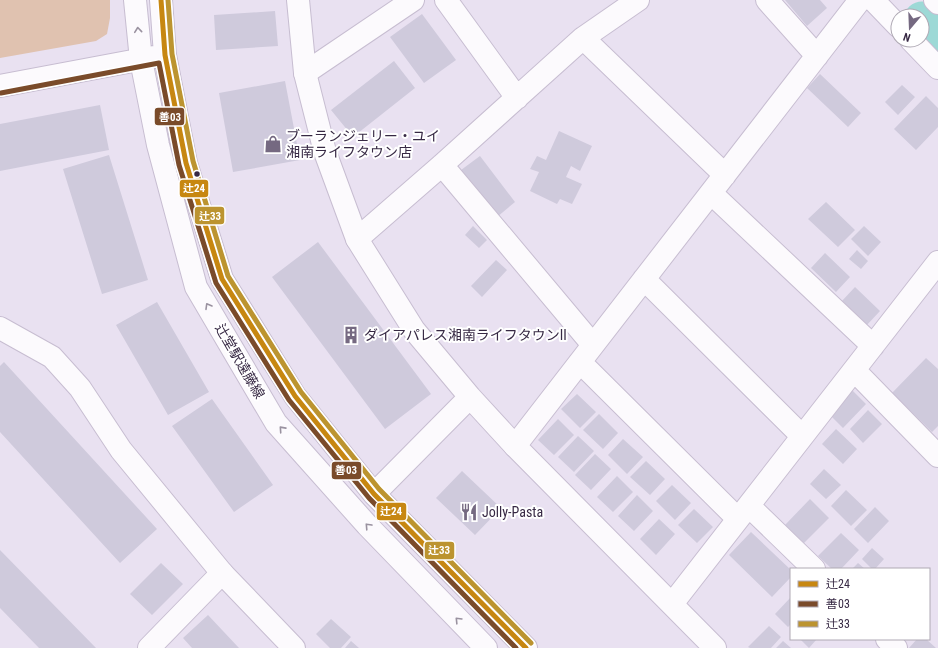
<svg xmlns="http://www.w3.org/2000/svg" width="938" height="648" viewBox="0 0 938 648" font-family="'Roboto Condensed','Noto Sans JP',sans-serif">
	<rect width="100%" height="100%" fill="#e9e1f1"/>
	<path fill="#e0c2b0" d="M0,0H110V18L107,34L96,41L0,58Z"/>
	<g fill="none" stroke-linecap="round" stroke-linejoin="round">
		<path stroke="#9dd9d6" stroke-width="37" d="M922,20L938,37"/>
	</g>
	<path fill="#cfcadc" d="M785,0H820L827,8L807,26Z
		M275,11L278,46L216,50L214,15Z
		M422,14L456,60L424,83L390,37Z
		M394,61L415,88L353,137L331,110Z
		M820,74L861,113L848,127L807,88Z
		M285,81L300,160L233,172L219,93Z
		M902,85L915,97L898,115L885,102Z
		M926,96L938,108V127L916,150L894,129Z
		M100,105L109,150L0,171V124Z
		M559,131L592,146L580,171L571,166L566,177L582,184L572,204L560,199L557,204L530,191L539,172L530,169L537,156L546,160Z
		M109,155L148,280L102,294L63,169Z
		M480,156L515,202L497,217L461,170Z
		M826,202L855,230L838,247L808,219Z
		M473,226L487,240L479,248L465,235Z
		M864,226L881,242L868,256L851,239Z
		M318,242L431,394L385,429L272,277Z
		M857,250L868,261L861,269L849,259Z
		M825,253L850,277L836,292L811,268Z
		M496,260L507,270L482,297L471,286Z
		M855,287L880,311L866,326L841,302Z
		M157,302L209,392L168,415L116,325Z
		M926,358L938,369V426L932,432L892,393Z
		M4,362L157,529L120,563L0,432V366Z
		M852,390L866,404L843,428L829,414Z
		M577,394L596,412L580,428L561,409Z
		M212,399L273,485L234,512L172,426Z
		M868,410L882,424L863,443L850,429Z
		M599,414L618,433L603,449L583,430Z
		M558,419L574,435L554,455L538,440Z
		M836,429L857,449L843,464L822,444Z
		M578,436L594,451L574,472L558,457Z
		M623,439L643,457L627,474L608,455Z
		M595,454L611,469L591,490L575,475Z
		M646,461L665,479L650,495L630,477Z
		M824,469L841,485L826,499L810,484Z
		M462,471L501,508L475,535L436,498Z
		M617,476L633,492L613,512L597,497Z
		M672,485L691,503L675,520L656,501Z
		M846,490L867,510L851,526L831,506Z
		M637,495L653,511L634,531L618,516Z
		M810,499L829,518L804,543L785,525Z
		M875,507L889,521L868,543L854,529Z
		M694,509L713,527L697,543L678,525Z
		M659,519L675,534L656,555L640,539Z
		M751,532L791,570V577L772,597L729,555Z
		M841,533L859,550L841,569H832L818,556Z
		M872,548L884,559L875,569H872L862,559Z
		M0,550L96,648H39L0,608Z
		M161,563L183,584L152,615L130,594Z
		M858,563L865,569H852Z
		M791,597V624L788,627L775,614Z
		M208,615L239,648H192L183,638Z
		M331,619L351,637L341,648H330L316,634Z
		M769,626L781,637L771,648H750L748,647Z
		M800,639H817L809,648Z
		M917,639H926L936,648H909Z
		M351,641L359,648H345Z
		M783,641L791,648H776Z"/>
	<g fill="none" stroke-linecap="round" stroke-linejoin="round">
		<g stroke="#c7bdd1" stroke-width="24">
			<path id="minor" d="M446,0L517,98
				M767,0L817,56
				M873,0L898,26
				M935,0L938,3
				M583,38L725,175
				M911,40L938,68
				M305,73L413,0
				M442,165L593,345
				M711,193L873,346
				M357,239L442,165L583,38L638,0
				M644,279L802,436
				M580,362L738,519
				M854,370L938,456
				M749,506L814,569
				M672,604L938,262
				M887,639L896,648
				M149,648L222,573
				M715,648L515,446L860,0"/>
		</g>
		<g stroke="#c7bdd1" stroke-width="24">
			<path id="tertiary" d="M135,0L141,60L158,145L196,287L276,423L367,525L486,648
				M161,0L165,55L186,163L222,279L295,396L374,494L526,648
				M298,0L305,73L325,152L357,239L414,330L470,397L515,446
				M0,86L154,57
				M0,328L52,357L80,388L121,450L222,573L294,648
				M374,494L470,397"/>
		</g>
		<use href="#minor" stroke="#fcfafd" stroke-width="22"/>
		<use href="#tertiary" stroke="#fcfafd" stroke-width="22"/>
		<g stroke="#fff" stroke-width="8">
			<path id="bus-1" d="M161,0L165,55L186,163L222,279L295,396L374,494L526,648"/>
		</g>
		<g stroke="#fff" stroke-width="8">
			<path id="bus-2" d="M1,93L159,63L179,165L216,283L289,400L369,498L516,648"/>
		</g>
		<g stroke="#fff" stroke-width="8">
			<path id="bus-3" d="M168,0L172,54L193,161L228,276L301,392L379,489L531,643"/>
		</g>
		<use href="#bus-1" stroke="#c78711" stroke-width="5"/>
		<use href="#bus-2" stroke="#7a4b2a" stroke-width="5"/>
		<use href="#bus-3" stroke="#bc9430" stroke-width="5"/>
	</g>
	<defs><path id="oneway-chevron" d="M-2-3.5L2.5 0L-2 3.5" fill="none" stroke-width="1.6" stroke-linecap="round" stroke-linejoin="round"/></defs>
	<g stroke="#9a92a0">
		<use href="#oneway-chevron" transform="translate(138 30) rotate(-96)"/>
		<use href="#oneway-chevron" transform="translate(208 306) rotate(-120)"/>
		<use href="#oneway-chevron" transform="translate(282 429) rotate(-132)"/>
		<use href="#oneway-chevron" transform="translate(368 526) rotate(-133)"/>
		<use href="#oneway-chevron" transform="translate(458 620) rotate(-134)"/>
	</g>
	<defs>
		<g id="shop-bare" transform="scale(1.38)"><path d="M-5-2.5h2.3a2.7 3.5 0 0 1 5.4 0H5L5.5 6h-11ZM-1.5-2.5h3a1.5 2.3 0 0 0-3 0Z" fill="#756981" stroke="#fff" stroke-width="2.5" paint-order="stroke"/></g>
		<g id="building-bare" transform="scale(1.38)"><path d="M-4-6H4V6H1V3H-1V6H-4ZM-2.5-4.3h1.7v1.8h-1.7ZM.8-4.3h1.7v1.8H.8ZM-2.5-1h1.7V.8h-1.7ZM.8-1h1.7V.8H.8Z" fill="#756981" stroke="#fff" stroke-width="2.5" paint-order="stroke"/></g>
		<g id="restaurant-bare" transform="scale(1.38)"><path d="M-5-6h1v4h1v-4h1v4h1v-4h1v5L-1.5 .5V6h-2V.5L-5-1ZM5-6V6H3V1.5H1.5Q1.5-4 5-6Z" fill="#756981" stroke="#fff" stroke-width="2.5" paint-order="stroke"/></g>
	</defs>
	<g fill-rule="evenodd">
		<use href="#shop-bare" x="273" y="144"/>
		<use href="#building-bare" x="351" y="335"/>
		<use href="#restaurant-bare" x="469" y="512"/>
	</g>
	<circle fill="#372944" stroke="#fff" stroke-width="1.5" cx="197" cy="174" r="3.5"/>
	<g text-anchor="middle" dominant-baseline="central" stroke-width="4" stroke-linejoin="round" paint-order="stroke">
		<g font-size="14" fill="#372944" stroke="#fff" text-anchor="start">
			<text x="286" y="136">ブーランジェリー・ユイ<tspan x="286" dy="16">湘南ライフタウン店</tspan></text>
			<text x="364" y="335">ダイアパレス湘南ライフタウンII</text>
			<text x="482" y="512">Jolly-Pasta</text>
		</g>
		<g font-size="14" fill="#372944" stroke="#fff">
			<text transform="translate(240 361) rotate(60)">辻堂駅遠藤線</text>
		</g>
	</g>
	<g stroke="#fff" stroke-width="1.5">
		<rect x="154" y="107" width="31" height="19" rx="4" fill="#7a4b2a"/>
		<rect x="179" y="179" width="30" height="19" rx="4" fill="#c78711"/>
		<rect x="194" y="206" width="31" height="19" rx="4" fill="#bc9430"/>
		<rect x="331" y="461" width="31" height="19" rx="4" fill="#7a4b2a"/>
		<rect x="376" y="502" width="31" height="19" rx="4" fill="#c78711"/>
		<rect x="424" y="541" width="31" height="19" rx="4" fill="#bc9430"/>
	</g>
	<g font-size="11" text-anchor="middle" font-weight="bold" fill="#fff">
		<text x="170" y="121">善03</text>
		<text x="194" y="192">辻24</text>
		<text x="210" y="220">辻33</text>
		<text x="346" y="474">善03</text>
		<text x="391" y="515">辻24</text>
		<text x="439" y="554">辻33</text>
	</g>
	<rect x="790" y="568" width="140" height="72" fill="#ffffff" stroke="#afa9b4"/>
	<rect x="798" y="581" width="20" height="6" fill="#c78711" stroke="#afa9b4"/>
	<text x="826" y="588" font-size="12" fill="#372944">辻24</text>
	<rect x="798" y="601" width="20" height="6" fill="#7a4b2a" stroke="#afa9b4"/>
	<text x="826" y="608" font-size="12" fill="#372944">善03</text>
	<rect x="798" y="621" width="20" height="6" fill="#bc9430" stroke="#afa9b4"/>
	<text x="826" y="628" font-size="12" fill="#372944">辻33</text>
	<g transform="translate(910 28) rotate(199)"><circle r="19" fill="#ffffff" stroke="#afa9b4"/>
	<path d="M0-3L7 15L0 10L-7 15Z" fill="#756981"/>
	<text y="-6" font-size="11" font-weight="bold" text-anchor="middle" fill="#372944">N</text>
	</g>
</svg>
